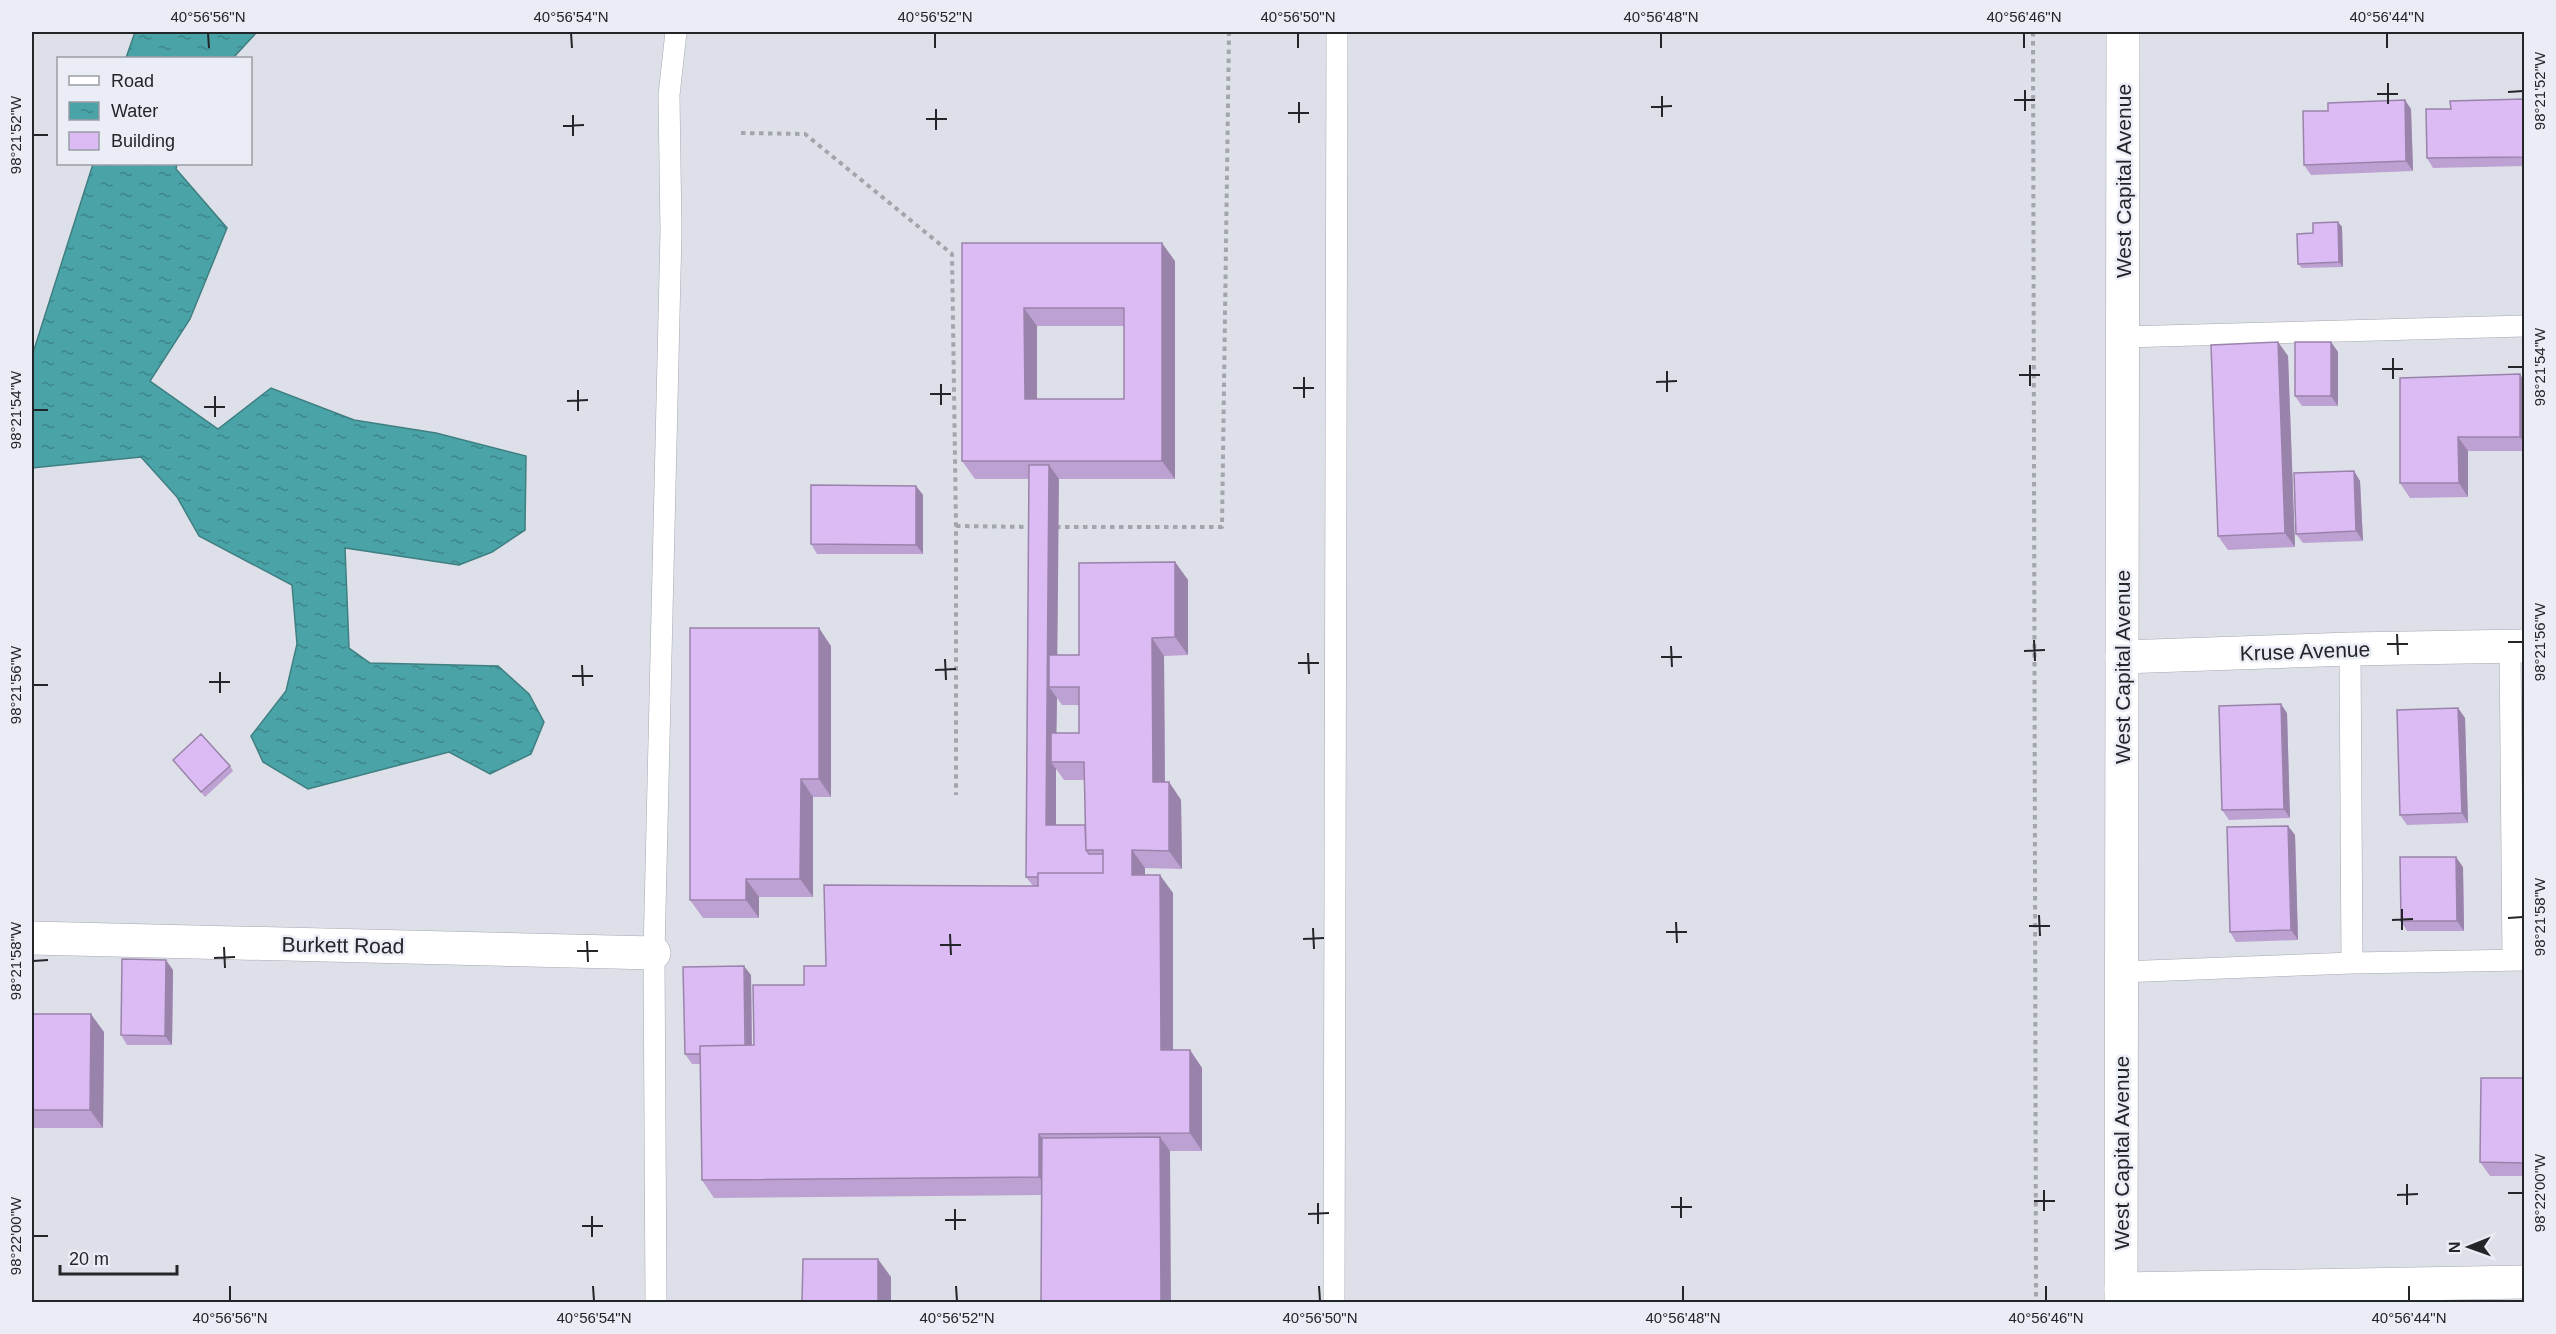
<svg xmlns="http://www.w3.org/2000/svg" width="2556" height="1334" viewBox="0 0 2556 1334" font-family="Arial,sans-serif">
	<defs>
		<pattern id="water-ripples" width="26" height="14" patternUnits="userSpaceOnUse" patternTransform="scale(1.5)"><rect width="26" height="14" fill="#4aa4a7"/><path d="M2 4q2-2 4 0t4 0M15 11q2-2 4 0t4 0" fill="none" stroke="#3d8588"/></pattern>
	</defs>
	<rect width="100%" height="100%" fill="#dde0e8"/>
	<path fill="url(#water-ripples)" stroke="#3f7e81" stroke-width="1.5" d="M135,32H257L233,58H126Z
		M93,164H177L176,169L227,228L190,319L150,381L218,429L271,388L354,420L436,433L526,456L525,530L492,552L459,565L345,548L349,648L370,663L498,666L529,694L544,722L531,754L490,774L449,752L308,789L263,762L251,736L286,691L297,644L292,585L199,536L177,497L141,457L32,468V356Z"/>
	<g fill="none" stroke-linecap="round" stroke-linejoin="round">
		<g stroke="#a5a8b0" stroke-width="22">
			<path id="service" d="M2123,337L2524,326
				M2510,646L2513,960
				M2350,649L2352,963
				M2121,972L2352,963L2524,960
				M656,1302L654,953L671,232L669,95L676,32
				M1334,1302L1337,32"/>
		</g>
		<g stroke="#a5a8b0" stroke-width="34">
			<path id="minor" d="M2122,657L2350,649L2524,646
				M32,938L654,953
				M2121,1289L2524,1282"/>
		</g>
		<g stroke="#a5a8b0" stroke-width="34">
			<path id="secondary" d="M2121,1302L2123,32"/>
		</g>
		<path stroke="#a2a5ab" stroke-width="4" stroke-dasharray="4.5 4.5" stroke-linecap="butt" d="M2033,32L2036,1302
			M741,133L805,134L952,254L956,526V795
			M956,526L1033,527
			M1056,527H1222L1229,32"/>
		<use href="#service" stroke="#fff" stroke-width="21"/>
		<use href="#minor" stroke="#fff" stroke-width="33"/>
		<use href="#secondary" stroke="#fff" stroke-width="33"/>
	</g>
	<path fill="#bda1d2" fill-rule="evenodd" d="M2524,101V166L2433,168L2427,158L2451,109Z
		M2411,109L2413,171L2311,175L2304,165Z
		M2338,222L2342,227L2343,267L2302,268L2298,264Z
		M962,243L1175,261V479H1058L1057,655H1079L1175,562L1188,580V655L1164,656L1165,782H1169L1181,800L1182,869L1145,868V875L1173,893V1050H1190L1202,1068V1151H1170L1042,1195L714,1198L702,1180L700,1064H692L685,1054L751,975L752,1045H754L804,985L826,966L1033,886L1026,877L1029,479H975L962,461ZM1037,326H1124V399H1037ZM1057,698L1062,705H1079V733H1056ZM1056,769L1064,780H1084L1085,825H1056Z
		M2278,342L2288,356L2295,547L2228,550L2218,536Z
		M2331,342L2338,352V406H2302L2295,396Z
		M2524,381V451H2468V497L2410,498L2400,483Z
		M2354,471L2360,481L2363,541L2303,543L2296,534Z
		M916,486L923,495V554H817L811,544Z
		M831,646V797H813V897H759V918H703L690,900Z
		M2458,708L2465,718L2468,823L2407,825L2400,815Z
		M2287,713L2290,818L2229,820L2222,810Z
		M173,760L230,766L233,771L205,797Z
		M2288,826L2295,835L2298,940L2236,942L2230,932Z
		M2463,867L2464,931H2407L2401,921Z
		M173,970L172,1045H127L121,1035Z
		M32,1014L104,1032L103,1128H32Z
		M2524,1078V1176H2490L2480,1162Z"/>
	<path fill="#9a83ab" d="M2405,100L2411,109L2413,171L2406,161Z
		M2338,222L2342,227L2343,267L2339,262Z
		M1162,243L1175,261V479L1162,461Z
		M1024,308L1037,326V417L1025,399Z
		M2278,342L2288,356L2295,547L2285,533Z
		M2331,342L2338,352V406L2331,396Z
		M2520,374L2524,381V443L2520,437Z
		M2458,437L2468,451V497L2459,483Z
		M1049,465L1059,479L1057,687H1049L1057,698L1056,762H1051L1056,769V839L1046,825Z
		M2354,471L2360,481L2363,541L2356,531Z
		M916,486L923,495V554L916,545Z
		M1175,562L1188,580V655L1175,637Z
		M819,628L831,646V797L819,779Z
		M1152,638L1164,656L1165,800L1153,782Z
		M2281,704L2287,713L2290,818L2284,809Z
		M2458,708L2465,718L2468,823L2462,813Z
		M801,779L813,797V897L800,879Z
		M1169,782L1181,800L1182,869L1169,851Z
		M2288,826L2295,835L2298,940L2291,930Z
		M1132,850L1145,868V893L1132,875Z
		M2456,857L2463,867L2464,931L2457,921Z
		M1160,875L1173,893V1068L1161,1050Z
		M746,879L759,897V918L746,900Z
		M166,960L173,970L172,1045L165,1036Z
		M744,966L751,975L752,1064L746,1054Z
		M91,1014L104,1032L103,1128L90,1110Z
		M1190,1050L1202,1068V1151L1190,1133Z
		M1039,1134L1052,1152L1051,1195L1039,1177Z
		M1160,1137L1170,1151L1171,1302H1161Z
		M878,1259L891,1277V1302H878Z"/>
	<path fill="#dcbbf4" stroke="#9a83ab" stroke-width="1.5" fill-rule="evenodd" d="M2524,99V157L2427,158L2426,109H2451L2450,101Z
		M2405,100L2406,161L2304,165L2303,111H2328V103Z
		M2338,222L2339,262L2298,264L2297,234L2313,233V223Z
		M962,243H1162V461H962ZM1024,308H1124V399H1025Z
		M2278,342L2285,533L2218,536L2211,345Z
		M2295,342H2331V396H2295Z
		M2520,374V437H2458L2459,483H2400V378Z
		M1029,465H1049L1046,825H1085L1086,850L1089,854H1103V873H1038V877H1026Z
		M2354,471L2356,531L2296,534L2294,473Z
		M811,485L916,486V545L811,544Z
		M1175,562V637L1152,638L1153,782H1169V851L1132,850V875H1160L1161,1050H1190V1133L1039,1134V1177L702,1180L700,1046L754,1045L753,985H804V966H826L824,885L1038,886V873H1103V850H1086L1084,762H1051V733H1079V687H1049V655H1079V563Z
		M690,628H819V779H801L800,879H746V900H690Z
		M2281,704L2284,809L2222,810L2219,706Z
		M2458,708L2462,813L2400,815L2397,710Z
		M201,734L230,766L201,792L173,760Z
		M2288,826L2291,930L2230,932L2227,827Z
		M2400,857H2456L2457,921H2401Z
		M122,959L166,960L165,1036L121,1035Z
		M744,966L745,1045L700,1046V1054H685L683,967Z
		M32,1014H91L90,1110H32Z
		M2481,1078H2524V1163L2480,1162Z
		M1160,1137L1161,1302H1041L1042,1138Z
		M803,1259H878V1302H802Z"/>
	<path fill="none" stroke="#242528" stroke-width="2" d="M208,33L209,48M571,33L572,48M935,33V48M1298,33V48M1661,33V48M2024,33V48M2387,33V48M2388,83V104M2025,90V111M2508,92L2523,91M2377,94H2398M1662,96V117M2014,100H2035M1299,102V123M1651,107L1672,106M936,109V130M1288,113H1309M573,115V136M926,119H947M563,126L584,125M33,135H48M2393,358V379M2030,365V386M2508,367H2523M2382,369H2403M1667,371V392M2019,375H2040M1304,377V398M1656,382L1677,381M941,384V405M1293,388H1314M578,390V411M930,394H951M215,396V417M567,401L588,400M204,407H225M33,410H48M2397,634L2398,655M2034,640L2035,661M2508,642H2523M2387,644H2408M1671,646L1672,667M2024,651L2045,650M1308,653L1309,674M1661,657H1682M945,659L946,680M1298,663H1319M582,665L583,686M935,670L956,669M220,672V693M572,676H593M209,682H230M33,685H48M2402,909V930M2039,915L2040,936M2508,918L2523,917M2392,920L2413,919M1676,922L1677,943M2029,926H2050M1313,928L1314,949M1666,932H1687M950,934L951,955M1303,939L1324,938M587,941L588,962M940,945H961M224,947L225,968M577,951H598M214,958L235,957M33,961L48,960M2407,1184V1205M2044,1190V1211M2508,1193H2523M2397,1195L2418,1194M1681,1197V1218M2034,1201H2055M1318,1203V1224M1671,1207H1692M955,1209V1230M1308,1214L1329,1213M592,1216V1237M945,1220H966M582,1226H603M33,1236H48M230,1286V1301M593,1286L594,1301M956,1286L957,1301M1319,1286L1320,1301M1683,1286V1301M2046,1286V1301M2409,1286V1301"/>
	<g text-anchor="middle" dominant-baseline="central" stroke-width="5" stroke-linejoin="round" paint-order="stroke">
		<g font-size="21" fill="#242528" stroke="#ebedf6">
			<text transform="translate(2123 181) rotate(-90)">West Capital Avenue</text>
			<text transform="translate(2305 651) rotate(-2)">Kruse Avenue</text>
			<text transform="translate(2122 667) rotate(-90)">West Capital Avenue</text>
			<text transform="translate(343 945) rotate(1)">Burkett Road</text>
			<text transform="translate(2121 1153) rotate(-90)">West Capital Avenue</text>
		</g>
	</g>
	<rect width="2556" height="1334" fill="none" stroke="#ebedf6" stroke-width="66"/>
	<rect x="57" y="57" width="195" height="108" fill="#ebedf6" stroke="#9b9da4" stroke-width="1.5"/>
	<rect x="69" y="76" width="30" height="9" fill="#ffffff" stroke="#9b9da4" stroke-width="1.5"/>
	<text x="111" y="87" font-size="18" fill="#242528">Road</text>
	<rect x="69" y="102" width="30" height="18" fill="url(#water-ripples)" stroke="#9b9da4" stroke-width="1.5"/>
	<text x="111" y="117" font-size="18" fill="#242528">Water</text>
	<rect x="69" y="132" width="30" height="18" fill="#dcbbf4" stroke="#9b9da4" stroke-width="1.5"/>
	<text x="111" y="147" font-size="18" fill="#242528">Building</text>
	<g transform="translate(2469 1247) rotate(269)" stroke="#ebedf6" stroke-width="4.5" paint-order="stroke">
	<path d="M0-4.5L10 22L0 15L-10 22Z" fill="#242528"/>
	<text y="-9" font-size="16" font-weight="bold" text-anchor="middle" fill="#242528">N</text>
	</g>
	<path d="M60 1265v9h117v-9" fill="none" stroke="#242528" stroke-width="3"/>
	<text x="69" y="1265" font-size="18" fill="#242528" stroke="#ebedf6" stroke-width="4.5" paint-order="stroke">20 m</text>
	<rect x="33" y="33" width="2490" height="1268" fill="none" stroke="#242528" stroke-width="2"/>
	<g font-size="15" text-anchor="middle" fill="#242528">
		<text x="208" y="22">40°56'56"N</text>
		<text x="571" y="22">40°56'54"N</text>
		<text x="935" y="22">40°56'52"N</text>
		<text x="1298" y="22">40°56'50"N</text>
		<text x="1661" y="22">40°56'48"N</text>
		<text x="2024" y="22">40°56'46"N</text>
		<text x="2387" y="22">40°56'44"N</text>
		<text transform="translate(2540 91) rotate(-90)" y="5">98°21'52"W</text>
		<text transform="translate(16 135) rotate(-90)" y="5">98°21'52"W</text>
		<text transform="translate(2540 367) rotate(-90)" y="5">98°21'54"W</text>
		<text transform="translate(16 410) rotate(-90)" y="5">98°21'54"W</text>
		<text transform="translate(2540 642) rotate(-90)" y="5">98°21'56"W</text>
		<text transform="translate(16 685) rotate(-90)" y="5">98°21'56"W</text>
		<text transform="translate(2540 917) rotate(-90)" y="5">98°21'58"W</text>
		<text transform="translate(16 961) rotate(-90)" y="5">98°21'58"W</text>
		<text transform="translate(2540 1193) rotate(-90)" y="5">98°22'00"W</text>
		<text transform="translate(16 1236) rotate(-90)" y="5">98°22'00"W</text>
		<text x="230" y="1323">40°56'56"N</text>
		<text x="594" y="1323">40°56'54"N</text>
		<text x="957" y="1323">40°56'52"N</text>
		<text x="1320" y="1323">40°56'50"N</text>
		<text x="1683" y="1323">40°56'48"N</text>
		<text x="2046" y="1323">40°56'46"N</text>
		<text x="2409" y="1323">40°56'44"N</text>
	</g>
</svg>
